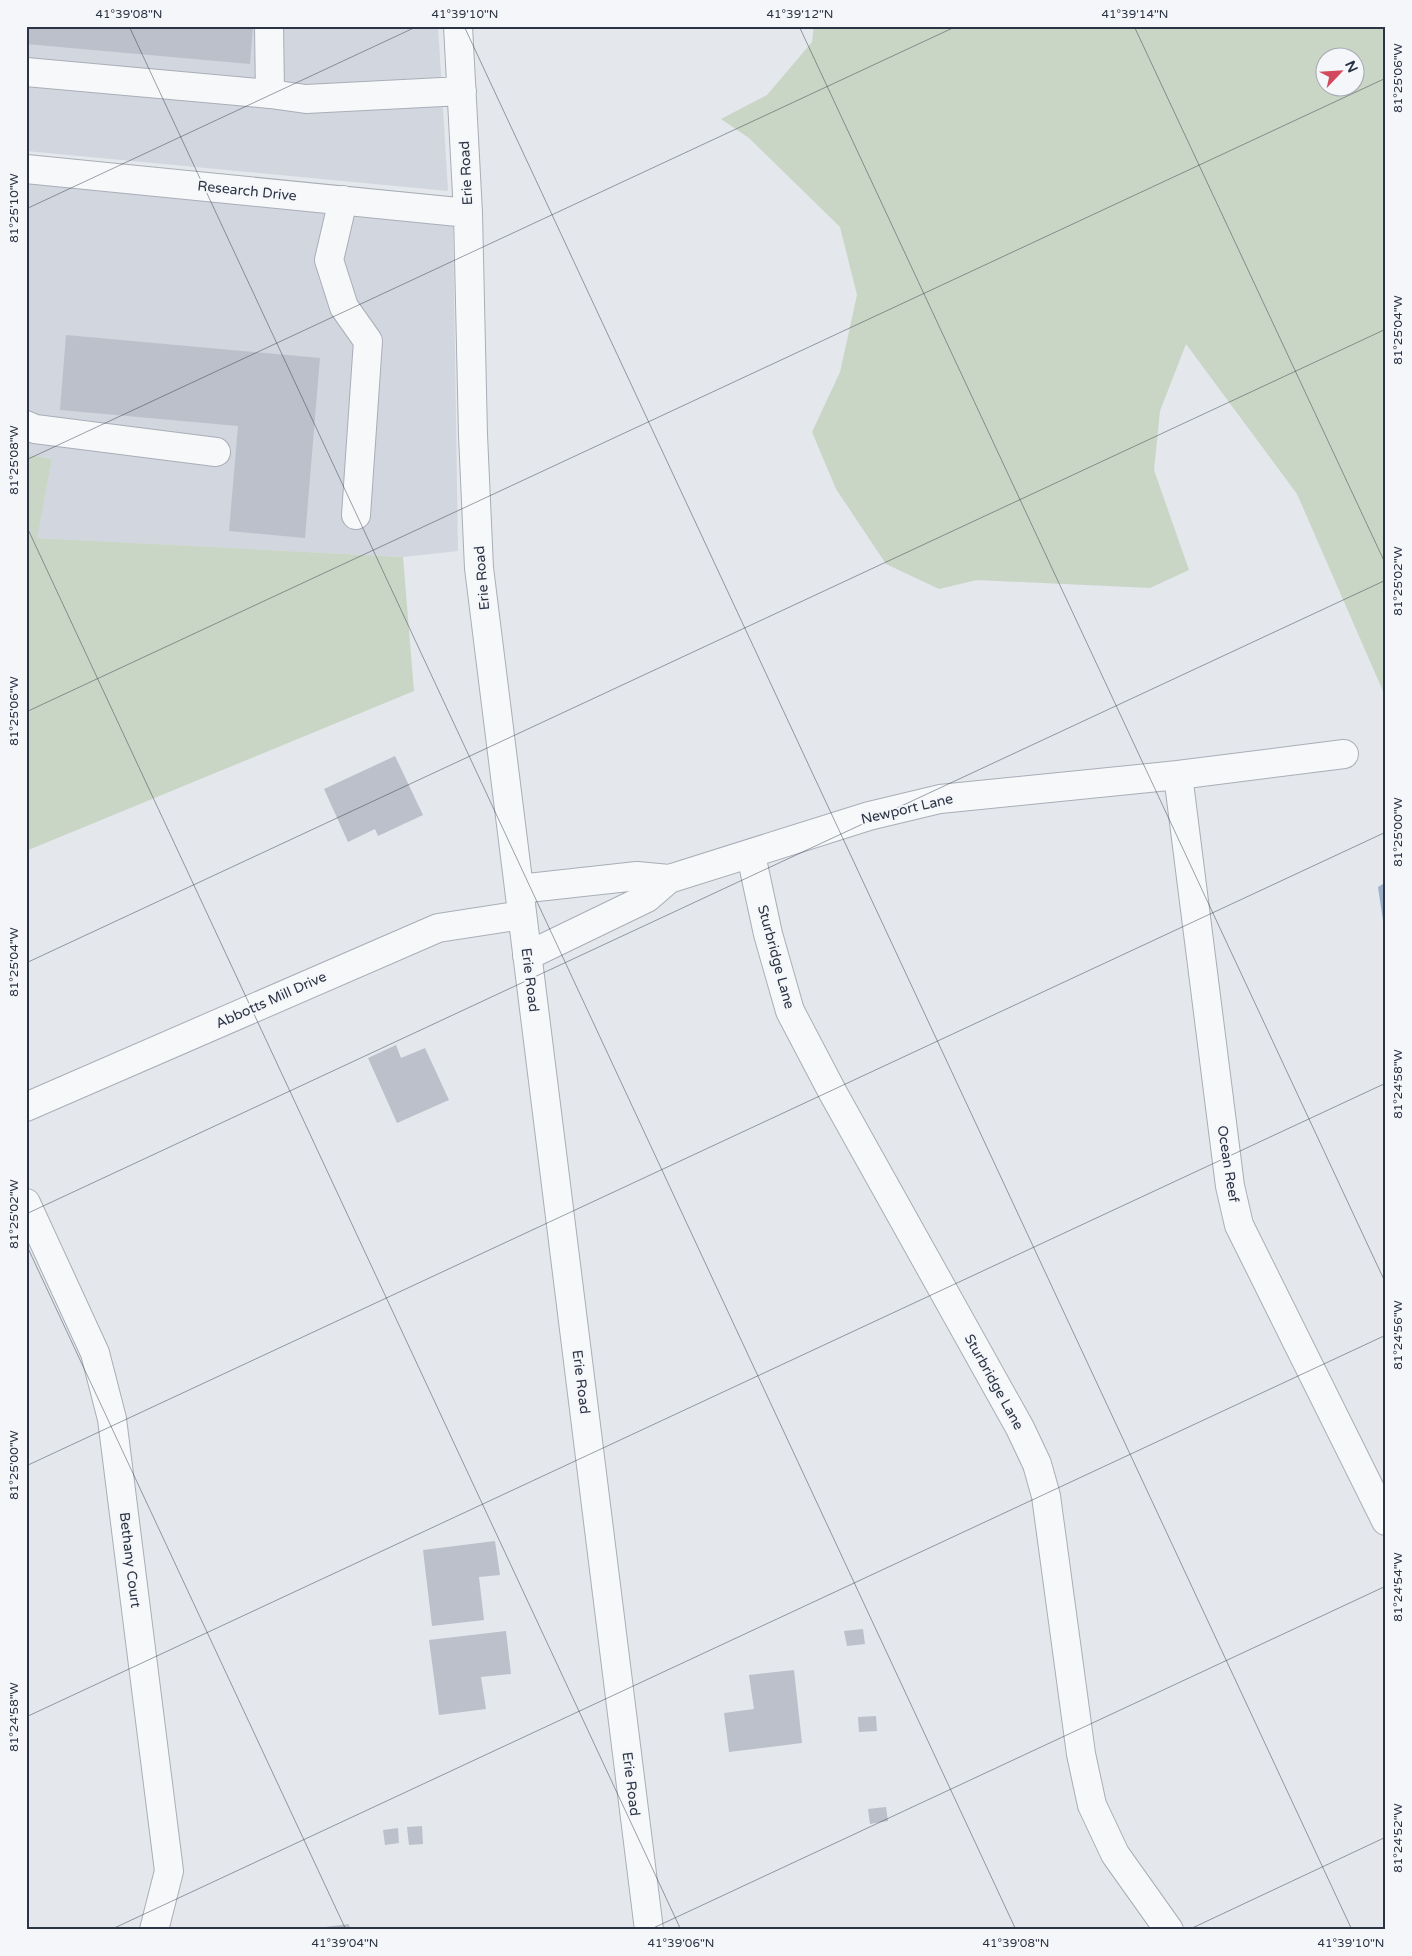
<svg xmlns="http://www.w3.org/2000/svg" width="1412" height="1956" viewBox="0 0 1412 1956" font-family="'Varela Round',sans-serif">
	<rect width="100%" height="100%" fill="#e4e7ec"/>
	<path fill="#d2d6de" d="M26,26H438L448,191L26,151Z
		M26,181L453,219L458,551L403,557L36,538L52,459L26,454Z"/>
	<path fill="#c9d6c5" fill-rule="evenodd" d="M814,26H1386V698L1297,494L1186,344L1160,411L1154,470L1189,570L1150,588L977,580L939,589L886,564L836,489L812,432L840,372L857,295L840,227L749,138L721,119L767,95L812,42ZM1324,58H1354V88H1324Z
		M26,454L52,459L37,538L403,557L414,691L26,851Z"/>
	<path fill="#9fb4cc" d="M1386,882V941L1378,887Z"/>
	<path fill="#bbc0ca" d="M26,26H253L250,64L26,44Z
		M66,335L320,358L305,538L229,531L238,426L60,410Z
		M395,756L423,815L378,836L375,829L348,842L324,789Z
		M396,1045L401,1058L425,1048L449,1100L397,1123L368,1058Z
		M495,1541L500,1575L479,1577L484,1620L432,1626L423,1550Z
		M863,1629L865,1644L847,1646L844,1631Z
		M506,1631L511,1674L481,1677L486,1709L439,1715L429,1640Z
		M794,1670L802,1743L729,1752L724,1713L754,1709L749,1675Z
		M876,1716L877,1731L859,1732L858,1717Z
		M886,1807L888,1821L870,1824L868,1809Z
		M422,1826L423,1844L409,1845L407,1827Z
		M398,1828L399,1843L385,1845L383,1830Z
		M349,1924L350,1930H309V1929Z"/>
	<g fill="none" stroke-linecap="round" stroke-linejoin="round">
		<g stroke="#a9aeb7" stroke-width="30">
			<path id="minor" d="M269,26L270,94L306,99L462,91
				M458,26L468,213L473,435L479,568L649,1930
				M26,72L270,94
				M26,169L468,213
				M343,200L329,260L344,307L368,341L356,515
				M26,425L35,429L216,452
				M1178,775L1230,1186L1239,1225L1386,1521
				M751,855L768,934L790,1011L833,1093L1020,1428L1037,1464L1046,1496L1081,1754L1092,1805L1115,1854L1169,1930
				M519,889L637,876L669,879
				M527,956L647,898L669,879L869,816L940,799L1178,775L1344,754
				M26,1107L438,928L522,915
				M26,1203L95,1353L112,1419L169,1871L154,1930"/>
		</g>
		<use href="#minor" stroke="#f7f8fa" stroke-width="28"/>
	</g>
	<path fill="none" stroke="#2b3445" stroke-width="1" stroke-opacity="0.45" d="M129,26L1016,1930M464,26L1352,1930M799,26L1386,1284M1134,26L1386,565M26,209L418,26M26,460L957,26M26,525L681,1930M26,712L1386,78M26,963L1386,329M26,1214L1386,580M26,1244L346,1930M26,1466L1386,832M26,1717L1386,1083M110,1930L1386,1335M649,1930L1386,1586M1188,1930L1386,1837"/>
	<g text-anchor="middle" dominant-baseline="central" stroke-width="4" stroke-linejoin="round" paint-order="stroke">
		<g font-size="14" fill="#2b3445" stroke="#f4f6f9">
			<text transform="translate(466 173) rotate(-93)">Erie Road</text>
			<text transform="translate(247 191) rotate(6)">Research Drive</text>
			<text transform="translate(482 578) rotate(-95)">Erie Road</text>
			<text transform="translate(907 809) rotate(-13)">Newport Lane</text>
			<text transform="translate(776 957) rotate(75)">Sturbridge Lane</text>
			<text transform="translate(530 980) rotate(83)">Erie Road</text>
			<text transform="translate(271 1000) rotate(-24)">Abbotts Mill Drive</text>
			<text transform="translate(1228 1164) rotate(81)">Ocean Reef</text>
			<text transform="translate(581 1382) rotate(83)">Erie Road</text>
			<text transform="translate(994 1382) rotate(61)">Sturbridge Lane</text>
			<text transform="translate(130 1560) rotate(83)">Bethany Court</text>
			<text transform="translate(631 1784) rotate(83)">Erie Road</text>
		</g>
	</g>
	<rect width="1412" height="1956" fill="none" stroke="#f4f6f9" stroke-width="55"/>
	<g transform="translate(1340 72) rotate(65)"><circle r="24" fill="#f4f6f9" stroke="#a4a8b1"/>
	<path d="M0-4L9 19L0 12L-9 19Z" fill="#d1495b"/>
	<text y="-8" font-size="14" font-weight="bold" text-anchor="middle" fill="#2b3445">N</text>
	</g>
	<rect x="28" y="28" width="1356" height="1900" fill="none" stroke="#2b3445" stroke-width="2"/>
	<g font-size="12" text-anchor="middle" fill="#2b3445">
		<text x="129" y="18">41°39'08"N</text>
		<text x="465" y="18">41°39'10"N</text>
		<text x="800" y="18">41°39'12"N</text>
		<text x="1135" y="18">41°39'14"N</text>
		<text transform="translate(1398 78) rotate(-90)" y="4">81°25'06"W</text>
		<text transform="translate(14 208) rotate(-90)" y="4">81°25'10"W</text>
		<text transform="translate(1398 330) rotate(-90)" y="4">81°25'04"W</text>
		<text transform="translate(14 460) rotate(-90)" y="4">81°25'08"W</text>
		<text transform="translate(1398 581) rotate(-90)" y="4">81°25'02"W</text>
		<text transform="translate(14 711) rotate(-90)" y="4">81°25'06"W</text>
		<text transform="translate(1398 832) rotate(-90)" y="4">81°25'00"W</text>
		<text transform="translate(14 962) rotate(-90)" y="4">81°25'04"W</text>
		<text transform="translate(1398 1084) rotate(-90)" y="4">81°24'58"W</text>
		<text transform="translate(14 1214) rotate(-90)" y="4">81°25'02"W</text>
		<text transform="translate(1398 1335) rotate(-90)" y="4">81°24'56"W</text>
		<text transform="translate(14 1465) rotate(-90)" y="4">81°25'00"W</text>
		<text transform="translate(1398 1587) rotate(-90)" y="4">81°24'54"W</text>
		<text transform="translate(14 1717) rotate(-90)" y="4">81°24'58"W</text>
		<text transform="translate(1398 1838) rotate(-90)" y="4">81°24'52"W</text>
		<text x="345" y="1947">41°39'04"N</text>
		<text x="681" y="1947">41°39'06"N</text>
		<text x="1016" y="1947">41°39'08"N</text>
		<text x="1351" y="1947">41°39'10"N</text>
	</g>
</svg>
